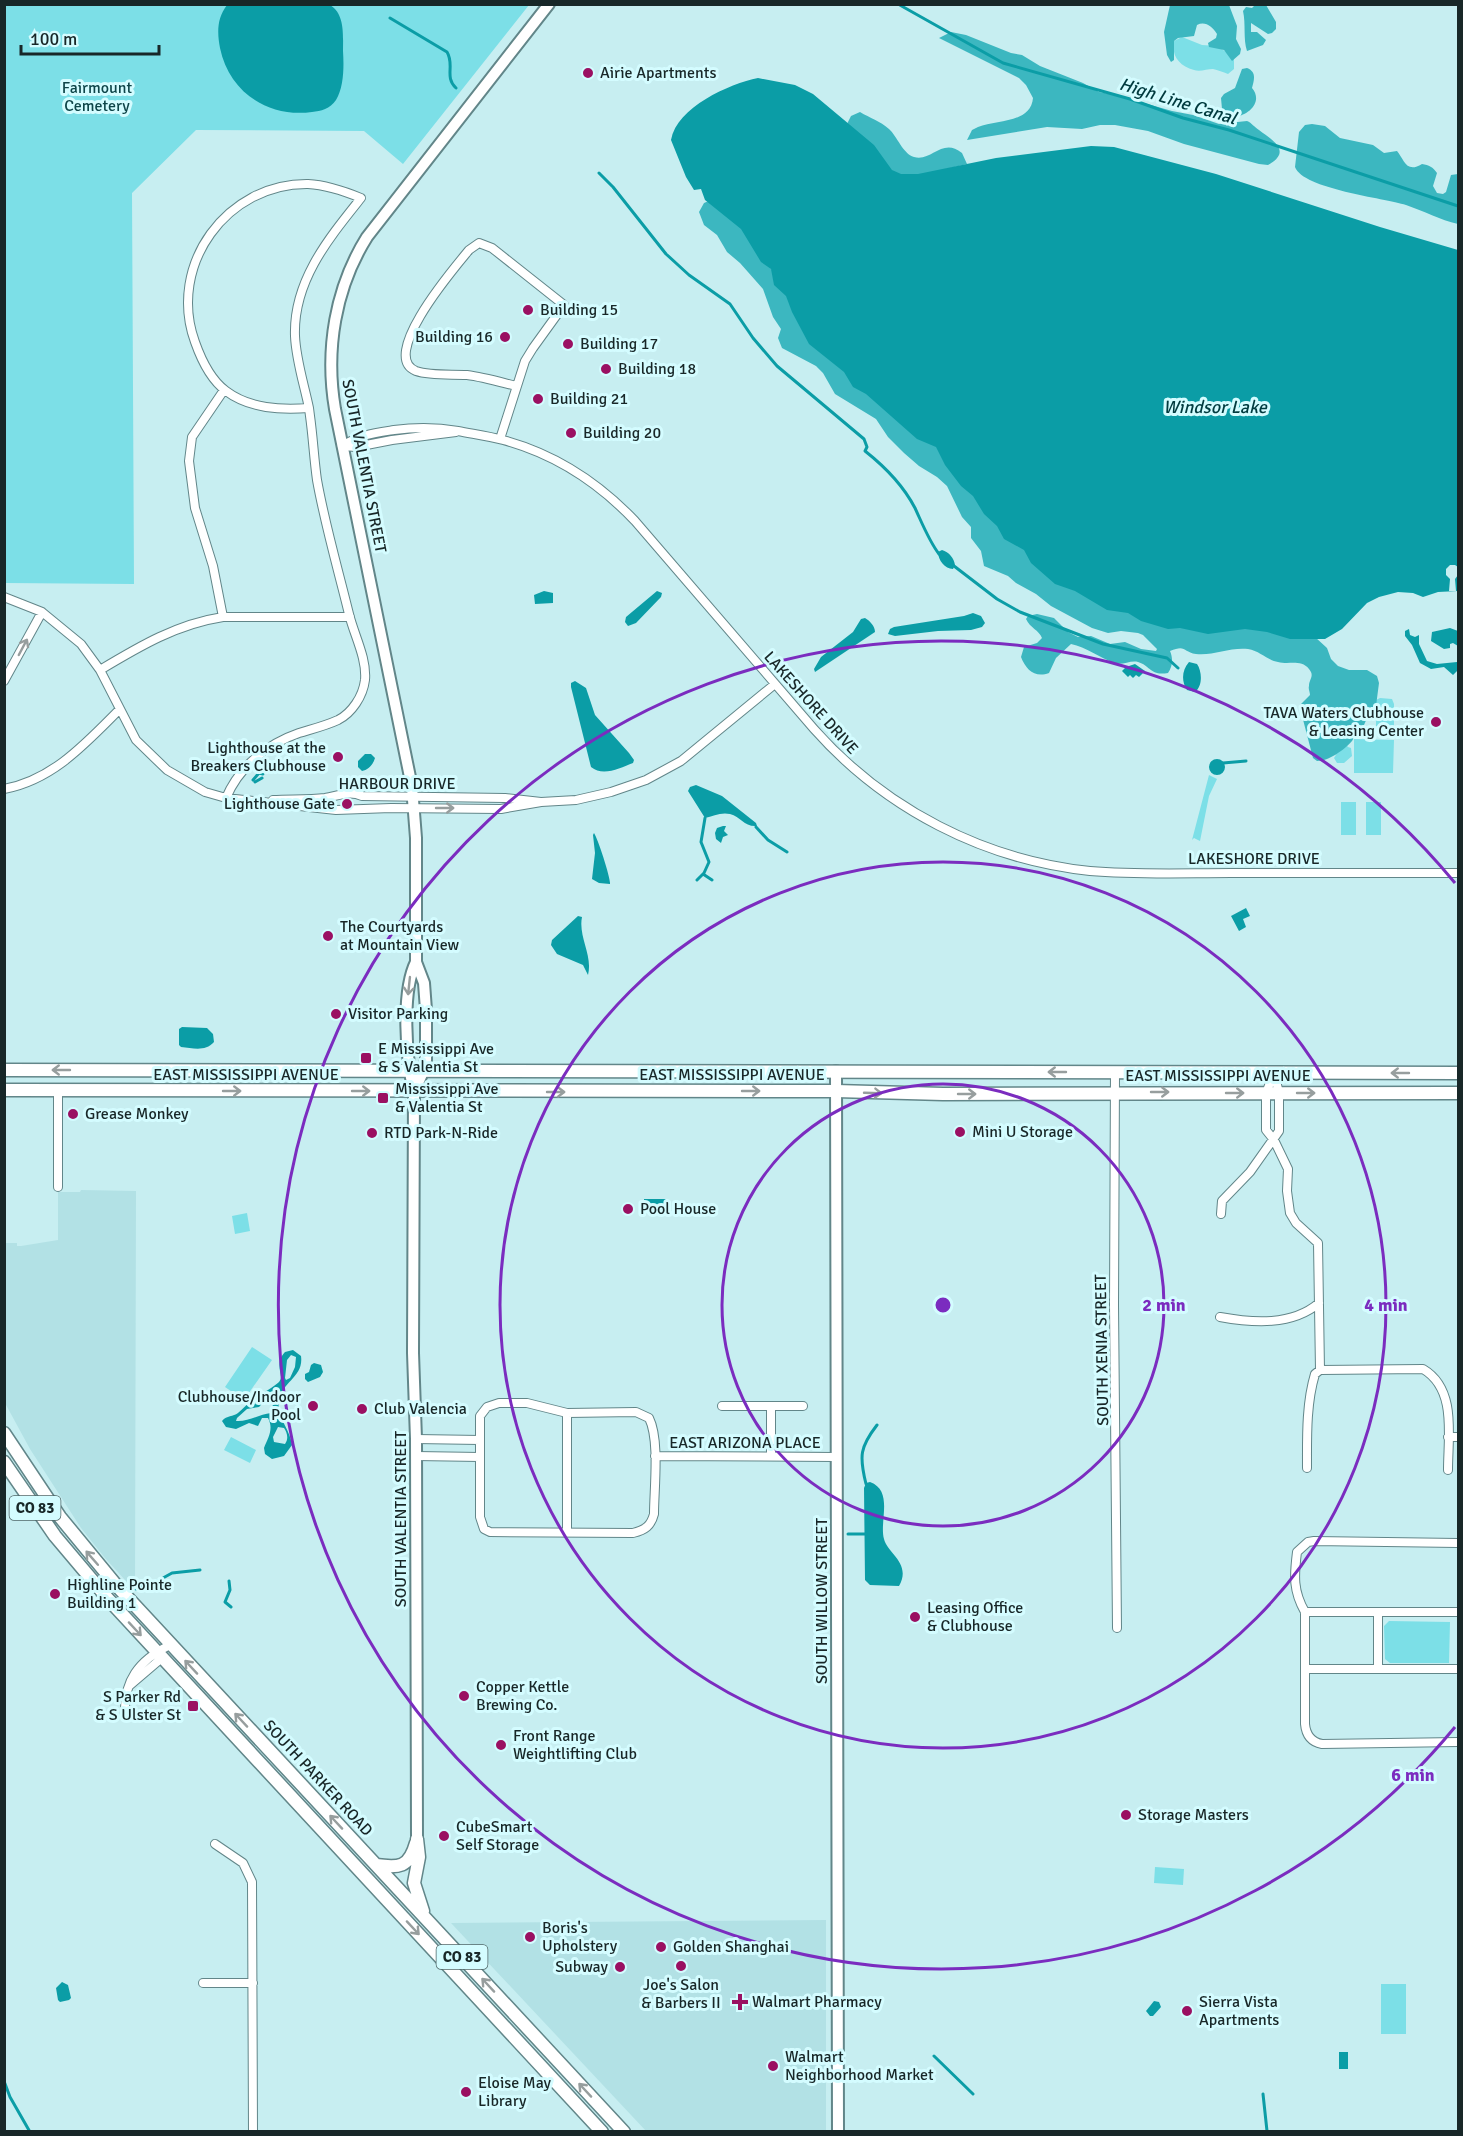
<svg xmlns="http://www.w3.org/2000/svg" width="1463" height="2136" viewBox="0 0 1463 2136" font-family="Signika,sans-serif">
	<rect width="100%" height="100%" fill="#c7eef1"/>
	<path fill="#b2e1e5" d="M81,1190L136,1191L135,1591L105,1558L81,1528L30,1449L5,1403V1243H17V1246H21L58,1240V1192H80Z
		M826,1920V2132L646,2131L451,1923Z"/>
	<path fill="#7cdfe7" d="M5,5H529L403,164L364,131L196,130L132,193L134,584L5,583Z
		M1182,37L1202,45L1217,46L1234,57V69L1228,74C1223,72 1218,70 1213,69C1207,69 1200,72 1194,70C1179,66 1171,55 1174,41Z
		M1380,698L1392,699L1394,704V730H1382L1376,726V700Z
		M1354,739L1394,740L1393,773H1354Z
		M1344,742L1348,747L1351,748L1352,756L1344,763H1337L1334,758Z
		M1209,775L1217,779L1209,796L1200,841L1194,838L1192,840Z
		M1341,802H1356V835H1341Z
		M1366,802H1381V835H1366Z
		M247,1213L250,1231L235,1234L232,1216Z
		M252,1347L272,1360L244,1400L225,1387Z
		M231,1437L256,1450L250,1463L224,1450Z
		M1389,1621L1450,1622L1449,1663H1390L1385,1659L1384,1626Z
		M1155,1867L1184,1869L1183,1885L1154,1883Z
		M1381,1984H1406V2034H1381Z"/>
	<path fill="#3cb7c0" d="M1256,4L1266,5L1276,22V29L1272,33L1268,34L1251,23V32H1257L1266,40L1263,45L1247,51C1243,39 1246,24 1243,11L1246,7L1252,8Z
		M1170,5H1229L1237,26L1236,39L1241,49L1240,54L1232,61L1224,50L1209,47L1208,43L1216,38L1217,34C1212,26 1205,21 1197,25L1194,36L1178,38L1174,41V60L1171,62L1167,55L1164,32Z
		M951,32L966,35L1011,53L1022,55L1040,66L1083,83L1099,92L1116,95L1172,111L1193,115L1219,124L1247,121C1252,123 1254,127 1259,130C1272,140 1293,151 1268,165L1259,164L1184,144L1148,131L1115,125H1100L1082,129L1047,127L967,140L972,130L978,127C997,120 1031,123 1033,98L1026,85L1019,78L939,38Z
		M1247,68C1257,72 1254,80 1252,88C1263,101 1250,115 1235,117L1222,109L1221,98L1224,94L1235,88L1242,69Z
		M860,112C870,118 880,121 889,129C897,136 903,154 914,157C932,162 942,137 962,153L967,164L901,180L847,124L851,116Z
		M1312,124L1325,126L1340,138L1373,145L1384,153L1397,151C1404,159 1406,174 1422,164C1429,165 1433,167 1437,173L1433,186L1437,193L1443,194L1446,192L1451,175L1458,174V224C1440,220 1424,211 1406,205C1384,198 1303,189 1295,167L1299,132L1305,125Z
		M711,200L728,209L787,291L934,444L1234,625L1315,637L1327,648L1331,659L1338,666L1349,670H1367L1377,676L1379,683L1376,706L1366,710L1367,718L1364,725C1357,729 1356,735 1352,741C1344,750 1329,761 1317,761L1313,758L1300,708L1301,704L1310,695C1310,692 1308,689 1309,686C1309,679 1315,676 1309,669C1301,659 1289,665 1278,662C1267,660 1260,651 1248,649C1230,647 1213,656 1196,654C1183,652 1186,644 1170,651C1173,658 1173,666 1168,673C1150,676 1151,666 1138,662C1130,660 1122,666 1114,663C1100,658 1086,647 1071,644L1056,658L1049,673C1035,678 1026,670 1021,657L1024,647L1037,643L1042,638C1039,630 1030,628 1026,619L1028,616L1037,614L1054,618L1068,632L1078,637L1091,636L1110,644L1125,642L1141,649L1156,651L1157,649L1143,635L1138,633L1121,631L1108,633L1092,628L1051,606L1036,594L1016,583L1008,576L984,566L981,551L971,538V527L962,517L947,486L937,477L919,466L904,453L888,437L876,419L835,394L823,373L816,366L782,348L778,338L781,329L773,317L763,289L740,263L727,252L717,235L704,225L699,212L704,203Z"/>
	<path fill="#0b9da6" fill-rule="evenodd" d="M330,5C345,14 343,35 343,51C344,66 344,87 336,100C330,109 321,111 312,112C268,118 229,92 220,48C217,32 217,18 227,5Z
		M758,78L795,85L813,94L874,145L892,170L901,174H918L996,158L1091,146L1114,147L1216,174L1380,227L1458,250V591L1438,592L1423,597L1413,593L1398,592L1379,597L1367,603L1342,629L1325,639H1290L1267,632L1245,629L1208,634L1180,628L1168,629L1141,621L1128,613L1107,610L1075,591L1055,584L1031,563L1024,550L1004,539L997,526L984,514L973,496L961,486L945,465L936,447L917,439L866,394L853,387L844,372L809,344L792,312L786,296L774,285L771,269L761,262L741,229L705,200L701,189L694,190L686,177L671,140C677,107 729,84 758,78Z
		M942,550C949,552 954,558 955,565L953,569C945,569 938,560 938,552Z
		M544,591L553,593V603L535,604L534,595Z
		M657,591L662,593L661,597L636,623L628,626L625,622L626,617Z
		M973,613L981,616L985,623L982,627L971,630L938,631L895,636L888,634L890,629L894,627L964,616Z
		M861,619L865,618C870,621 875,626 875,632L815,672L814,669L821,657L853,632Z
		M1450,628L1458,631V646L1453,643L1450,644V648L1444,649L1431,641L1432,632Z
		M1409,629L1410,635L1415,637L1419,635V644L1427,661L1437,664L1457,662L1458,670L1453,675L1444,667L1431,669L1420,663L1412,645L1405,636V631Z
		M1189,662L1197,664C1202,671 1203,686 1195,692L1187,690C1181,681 1182,670 1189,662Z
		M1135,664L1145,671L1139,677L1136,675L1133,678L1130,675L1128,677L1122,671L1126,667Z
		M575,681L586,688L595,715L629,753L634,760L633,763C620,768 603,777 591,767L571,687V683Z
		M365,754H371L375,758C373,765 368,770 362,771L358,767V761Z
		M1209 767a8 8 0 1 1 16 0a8 8 0 1 1-16 0Z
		M696,785L722,796L756,823L757,826C744,827 741,817 730,814C721,812 713,816 705,818L688,791L690,787Z
		M723,826H726L724,831L728,835L723,837L721,843L716,839L715,833L717,828Z
		M594,833C598,839 611,879 610,884L599,883L592,879L595,853L593,835Z
		M1246,908L1250,916L1243,919L1246,927L1239,931L1231,916Z
		M578,916L582,917C578,937 593,955 588,975L583,965L557,954L551,945L552,940Z
		M182,1027L207,1028L213,1034L214,1042C205,1052 193,1048 181,1047L179,1045V1029Z
		M644,1199H666V1210L644,1209Z
		M293,1350L301,1356C304,1377 282,1382 279,1400C276,1418 290,1428 292,1445L284,1456L272,1459L265,1454L264,1448C268,1438 274,1429 268,1418H262L258,1426L249,1423L236,1429L226,1427L222,1421C227,1415 233,1417 238,1413C243,1409 247,1404 252,1400C259,1395 274,1387 279,1382C285,1375 273,1365 285,1352ZM291,1355L296,1357L295,1367L290,1378L286,1380L285,1378L287,1360ZM271,1394L274,1400L271,1413C260,1414 248,1422 236,1421L237,1418L247,1409L259,1407ZM278,1427L284,1428C287,1432 289,1439 285,1444L274,1442L273,1437Z
		M314,1363L321,1365L323,1372L320,1377L308,1382L305,1379V1374L309,1372L311,1365Z
		M870,1482C894,1491 879,1521 884,1539C887,1553 912,1563 899,1586L870,1585L865,1580L864,1488L866,1483Z
		M62,1982L68,1985L71,1998L69,2000L60,2002L58,2000L56,1988Z
		M1154,2001L1159,2002L1161,2007L1153,2016H1150L1146,2011Z
		M1339,2052H1348V2069H1339Z"/>
	<path fill="#c7eef1" d="M1450,565H1455L1458,567V575L1455,579L1456,591H1449L1450,579L1446,575V569Z"/>
	<g fill="none" stroke-linecap="round" stroke-linejoin="round">
		<path stroke="#0b9da6" stroke-width="3" d="M898,4L1003,63L1130,99L1183,118L1229,130L1458,206
			M390,18L447,52C455,65 444,77 456,88
			M599,173L613,187L666,254L689,275L730,304L753,338L777,366L864,439L867,447L865,451C884,466 903,485 915,508C922,523 929,541 939,554
			M954,566L997,599L1020,612L1103,644L1167,658L1178,668
			M1223,763L1246,761
			M253,780L259,773L263,774
			M255,782L262,778
			M756,827L768,840L787,852
			M703,874L712,880
			M697,880L704,873L709,862L701,842L705,818
			M866,1484C859,1456 860,1447 877,1425
			M848,1534H866
			M229,1581L230,1590L225,1602L231,1607
			M154,1583L172,1573L200,1570
			M136,1589L150,1583
			M934,2056L973,2094
			M4,2081L10,2097L30,2132
			M1263,2094L1267,2131"/>
		<g stroke="#628689" stroke-width="10">
			<path id="street" d="M500,439L525,361L533,348L564,305L492,248L479,243L469,250C456,266 378,356 416,371C431,376 451,374 467,375C483,377 500,382 516,386
				M342,446C358,435 375,433 394,430C416,427 436,427 458,431C473,434 488,436 503,440C555,454 598,482 635,521L814,729C885,809 984,860 1090,871C1137,875 1185,873 1231,873C1307,873 1383,873 1458,873
				M342,446L356,447L392,440L456,432
				M4,597L42,612L81,644L100,670L136,740L167,770L205,792L226,798L336,810L391,808L501,809L541,802
				M223,617L213,566L195,508L189,461L192,437L224,390
				M100,670C140,646 177,624 223,617H350
				M4,681L42,612
				M4,789C53,780 86,743 120,709
				M226,798C239,767 267,744 299,733C312,729 325,726 338,720C352,713 363,696 365,680C367,658 354,635 349,614C338,569 325,525 317,480C314,459 313,437 310,416L309,408C304,384 296,360 295,336C293,281 329,238 361,198C344,191 327,185 308,184C227,183 167,265 195,342C201,359 211,380 226,391C250,409 281,410 309,408
				M273,800C290,799 308,800 325,798C338,796 349,790 362,796L505,798L541,802L576,800L611,792L646,780L681,761L775,684
				M1115,1072L1114,1305L1117,1628
				M1274,1073L1266,1093V1130L1274,1140L1288,1169L1287,1191L1290,1213L1296,1223L1318,1243L1320,1370
				M58,1187V1090
				M1221,1214L1222,1201L1250,1172L1279,1131V1093L1274,1073
				M1220,1317C1253,1323 1292,1326 1319,1303
				M499,1403H527L567,1413L636,1412L649,1418C660,1440 654,1489 654,1514C651,1526 645,1530 633,1533L490,1532L484,1529L480,1517V1416L487,1407Z
				M722,1406H803
				M1448,1437H1458
				M416,1439L480,1440
				M416,1456L480,1457
				M655,1456L836,1457
				M771,1456V1406
				M1307,1468C1307,1438 1306,1404 1315,1374L1320,1370L1423,1369C1457,1389 1448,1436 1448,1470
				M567,1531V1413
				M1458,1543L1314,1541L1308,1542L1297,1552C1294,1576 1293,1591 1305,1612V1724C1306,1735 1311,1742 1322,1744L1458,1742
				M1305,1612H1458
				M1378,1668V1612
				M1306,1669H1458
				M129,1686L163,1657
				M125,1716C123,1681 139,1660 170,1645
				M215,1844L243,1863L252,1882L253,2132
				M203,1983H253"/>
		</g>
		<g stroke="#628689" stroke-width="14">
			<path id="secondary" d="M416,962C401,992 406,1059 414,1092L413,1353L416,1439L417,1839
				M836,1071L838,2132
				M414,1092L423,1072L426,1060V1010L424,983L416,962V838L412,787L335,409C325,350 335,288 367,237L549,4"/>
		</g>
		<g stroke="#628689" stroke-width="15">
			<path id="primary" d="M4,1070L1458,1073
				M4,1090L836,1091L943,1094L1458,1093
				M4,1433L60,1517L116,1585L624,2132
				M4,1462L55,1536L109,1600L602,2132
				M417,1839L419,1857L414,1883L423,1911
				M376,1865C399,1868 409,1868 416,1843"/>
		</g>
		<use href="#street" stroke="#fff" stroke-width="8"/>
		<use href="#secondary" stroke="#fff" stroke-width="10"/>
		<use href="#primary" stroke="#fff" stroke-width="12"/>
	</g>
	<defs><path id="oneway-shaft" d="M-6 0H5M1.5-3L5.5 0L1.5 3" fill="none" stroke-width="1.6" stroke-linecap="round" stroke-linejoin="round" transform="scale(1.5)"/></defs>
	<g stroke="#979e9e">
		<use href="#oneway-shaft" transform="translate(23 647) rotate(-62)"/>
		<use href="#oneway-shaft" transform="translate(445 808)"/>
		<use href="#oneway-shaft" transform="translate(409 986) rotate(96)"/>
		<use href="#oneway-shaft" transform="translate(61 1070) rotate(-180)"/>
		<use href="#oneway-shaft" transform="translate(1057 1072) rotate(-180)"/>
		<use href="#oneway-shaft" transform="translate(1400 1073) rotate(-180)"/>
		<use href="#oneway-shaft" transform="translate(232 1091)"/>
		<use href="#oneway-shaft" transform="translate(361 1091)"/>
		<use href="#oneway-shaft" transform="translate(751 1091)"/>
		<use href="#oneway-shaft" transform="translate(556 1092)"/>
		<use href="#oneway-shaft" transform="translate(1160 1092)"/>
		<use href="#oneway-shaft" transform="translate(873 1093) rotate(2)"/>
		<use href="#oneway-shaft" transform="translate(1235 1093)"/>
		<use href="#oneway-shaft" transform="translate(1306 1093)"/>
		<use href="#oneway-shaft" transform="translate(967 1094)"/>
		<use href="#oneway-shaft" transform="translate(92 1558) rotate(-131)"/>
		<use href="#oneway-shaft" transform="translate(135 1629) rotate(47)"/>
		<use href="#oneway-shaft" transform="translate(191 1667) rotate(-133)"/>
		<use href="#oneway-shaft" transform="translate(241 1720) rotate(-133)"/>
		<use href="#oneway-shaft" transform="translate(336 1822) rotate(-133)"/>
		<use href="#oneway-shaft" transform="translate(413 1928) rotate(47)"/>
		<use href="#oneway-shaft" transform="translate(488 1985) rotate(-133)"/>
		<use href="#oneway-shaft" transform="translate(585 2090) rotate(-133)"/>
	</g>
	<g fill="none" stroke="#7b2cbf" stroke-width="3">
		<circle cx="943" cy="1305" r="221"/>
		<circle cx="943" cy="1305" r="443"/>
		<path d="M1455 1727A664 664 0 1 1 1455 883"/>
	</g>
	<g fill="#9a1062" stroke="#d4fcff" stroke-width="2">
		<circle cx="588" cy="73" r="6"/>
		<circle cx="528" cy="310" r="6"/>
		<circle cx="505" cy="337" r="6"/>
		<circle cx="568" cy="344" r="6"/>
		<circle cx="606" cy="369" r="6"/>
		<circle cx="538" cy="399" r="6"/>
		<circle cx="571" cy="433" r="6"/>
		<circle cx="1436" cy="722" r="6"/>
		<circle cx="338" cy="757" r="6"/>
		<circle cx="347" cy="804" r="6"/>
		<circle cx="328" cy="936" r="6"/>
		<circle cx="336" cy="1014" r="6"/>
		<rect x="360" y="1052" width="12" height="12" rx="3"/>
		<rect x="377" y="1092" width="12" height="12" rx="3"/>
		<circle cx="73" cy="1114" r="6"/>
		<circle cx="960" cy="1132" r="6"/>
		<circle cx="372" cy="1133" r="6"/>
		<circle cx="628" cy="1209" r="6"/>
		<circle cx="313" cy="1406" r="6"/>
		<circle cx="362" cy="1409" r="6"/>
		<circle cx="55" cy="1594" r="6"/>
		<circle cx="915" cy="1617" r="6"/>
		<circle cx="464" cy="1696" r="6"/>
		<rect x="187" y="1700" width="12" height="12" rx="3"/>
		<circle cx="501" cy="1745" r="6"/>
		<circle cx="1126" cy="1815" r="6"/>
		<circle cx="444" cy="1836" r="6"/>
		<circle cx="530" cy="1937" r="6"/>
		<circle cx="661" cy="1947" r="6"/>
		<circle cx="681" cy="1966" r="6"/>
		<circle cx="620" cy="1967" r="6"/>
		<path d="M737 1993h6v6h6v6h-6v6h-6v-6h-6v-6h6z"/>
		<circle cx="1187" cy="2011" r="6"/>
		<circle cx="773" cy="2066" r="6"/>
		<circle cx="466" cy="2092" r="6"/>
	</g>
	<g text-anchor="middle" dominant-baseline="central" stroke-width="6" stroke-linejoin="round" paint-order="stroke">
		<g fill="#d4fcff" stroke="#506768" stroke-width="1.5">
			<rect x="9.5" y="1496" width="51" height="24" rx="4.5"/>
			<rect x="436.5" y="1945" width="51" height="24" rx="4.5"/>
		</g>
		<g font-size="15" font-weight="bold" fill="#182728">
			<text x="35" y="1508">CO 83</text>
			<text x="462" y="1957">CO 83</text>
		</g>
		<g font-size="16" fill="#182728" stroke="#d4fcff" text-anchor="start">
			<text x="600" y="73">Airie Apartments</text>
			<text x="540" y="310">Building 15</text>
			<text x="493" y="337" text-anchor="end">Building 16</text>
			<text x="580" y="344">Building 17</text>
			<text x="618" y="369">Building 18</text>
			<text x="550" y="399">Building 21</text>
			<text x="583" y="433">Building 20</text>
			<text x="1424" y="713" text-anchor="end">TAVA Waters Clubhouse<tspan x="1424" dy="18">&amp; Leasing Center</tspan></text>
			<text x="326" y="748" text-anchor="end">Lighthouse at the<tspan x="326" dy="18">Breakers Clubhouse</tspan></text>
			<text x="335" y="804" text-anchor="end">Lighthouse Gate</text>
			<text x="340" y="927">The Courtyards<tspan x="340" dy="18">at Mountain View</tspan></text>
			<text x="348" y="1014">Visitor Parking</text>
			<text x="378" y="1049">E Mississippi Ave<tspan x="378" dy="18">&amp; S Valentia St</tspan></text>
			<text x="395" y="1089">Mississippi Ave<tspan x="395" dy="18">&amp; Valentia St</tspan></text>
			<text x="85" y="1114">Grease Monkey</text>
			<text x="972" y="1132">Mini U Storage</text>
			<text x="384" y="1133">RTD Park-N-Ride</text>
			<text x="640" y="1209">Pool House</text>
			<text x="301" y="1397" text-anchor="end">Clubhouse/Indoor<tspan x="301" dy="18">Pool</tspan></text>
			<text x="374" y="1409">Club Valencia</text>
			<text x="67" y="1585">Highline Pointe<tspan x="67" dy="18">Building 1</tspan></text>
			<text x="927" y="1608">Leasing Office<tspan x="927" dy="18">&amp; Clubhouse</tspan></text>
			<text x="476" y="1687">Copper Kettle<tspan x="476" dy="18">Brewing Co.</tspan></text>
			<text x="181" y="1697" text-anchor="end">S Parker Rd<tspan x="181" dy="18">&amp; S Ulster St</tspan></text>
			<text x="513" y="1736">Front Range<tspan x="513" dy="18">Weightlifting Club</tspan></text>
			<text x="1138" y="1815">Storage Masters</text>
			<text x="456" y="1827">CubeSmart<tspan x="456" dy="18">Self Storage</tspan></text>
			<text x="542" y="1928">Boris's<tspan x="542" dy="18">Upholstery</tspan></text>
			<text x="673" y="1947">Golden Shanghai</text>
			<text x="608" y="1967" text-anchor="end">Subway</text>
			<text x="681" y="1985" text-anchor="middle">Joe's Salon<tspan x="681" dy="18">&amp; Barbers II</tspan></text>
			<text x="752" y="2002">Walmart Pharmacy</text>
			<text x="1199" y="2002">Sierra Vista<tspan x="1199" dy="18">Apartments</tspan></text>
			<text x="785" y="2057">Walmart<tspan x="785" dy="18">Neighborhood Market</tspan></text>
			<text x="478" y="2083">Eloise May<tspan x="478" dy="18">Library</tspan></text>
		</g>
		<g font-size="16" fill="#0e4549" stroke="#d4fcff">
			<text x="97" y="88">Fairmount<tspan x="97" dy="18">Cemetery</tspan></text>
		</g>
		<g font-size="16" fill="#182728" stroke="#d4fcff">
			<text transform="translate(364 466) rotate(79)">SOUTH VALENTIA STREET</text>
			<text transform="translate(811 703) rotate(48)">LAKESHORE DRIVE</text>
			<text x="397" y="784">HARBOUR DRIVE</text>
			<text x="1254" y="859">LAKESHORE DRIVE</text>
			<text x="246" y="1075">EAST MISSISSIPPI AVENUE</text>
			<text x="732" y="1075">EAST MISSISSIPPI AVENUE</text>
			<text x="1218" y="1076">EAST MISSISSIPPI AVENUE</text>
			<text transform="translate(1102 1350) rotate(-91)">SOUTH XENIA STREET</text>
			<text x="745" y="1443">EAST ARIZONA PLACE</text>
			<text transform="translate(401 1519) rotate(-90)">SOUTH VALENTIA STREET</text>
			<text transform="translate(822 1601) rotate(-90)">SOUTH WILLOW STREET</text>
			<text transform="translate(318 1778) rotate(47)">SOUTH PARKER ROAD</text>
		</g>
		<g font-size="18" font-style="italic" fill="#013b3f" stroke="#d4fcff">
			<text transform="translate(1178 101) rotate(17)">High Line Canal</text>
			<text x="1215" y="407">Windsor Lake</text>
		</g>
	</g>
	<circle cx="943" cy="1305" r="9" fill="#7b2cbf" stroke="#d4fcff" stroke-width="3"/>
	<g font-size="18" text-anchor="middle" font-weight="bold" fill="#7b2cbf" stroke="#d4fcff" stroke-width="6" stroke-linejoin="round" paint-order="stroke">
		<text x="1164" y="1311">2 min</text>
		<text x="1386" y="1311">4 min</text>
		<text x="1413" y="1781">6 min</text>
	</g>
	<rect width="1463" height="2136" fill="none" stroke="#182728" stroke-width="12"/>
	<path d="M21 45v9h138v-9" fill="none" stroke="#182728" stroke-width="3"/>
	<text x="30" y="45" font-size="18" fill="#182728" stroke="#d4fcff" stroke-width="4.5" paint-order="stroke">100 m</text>
</svg>
